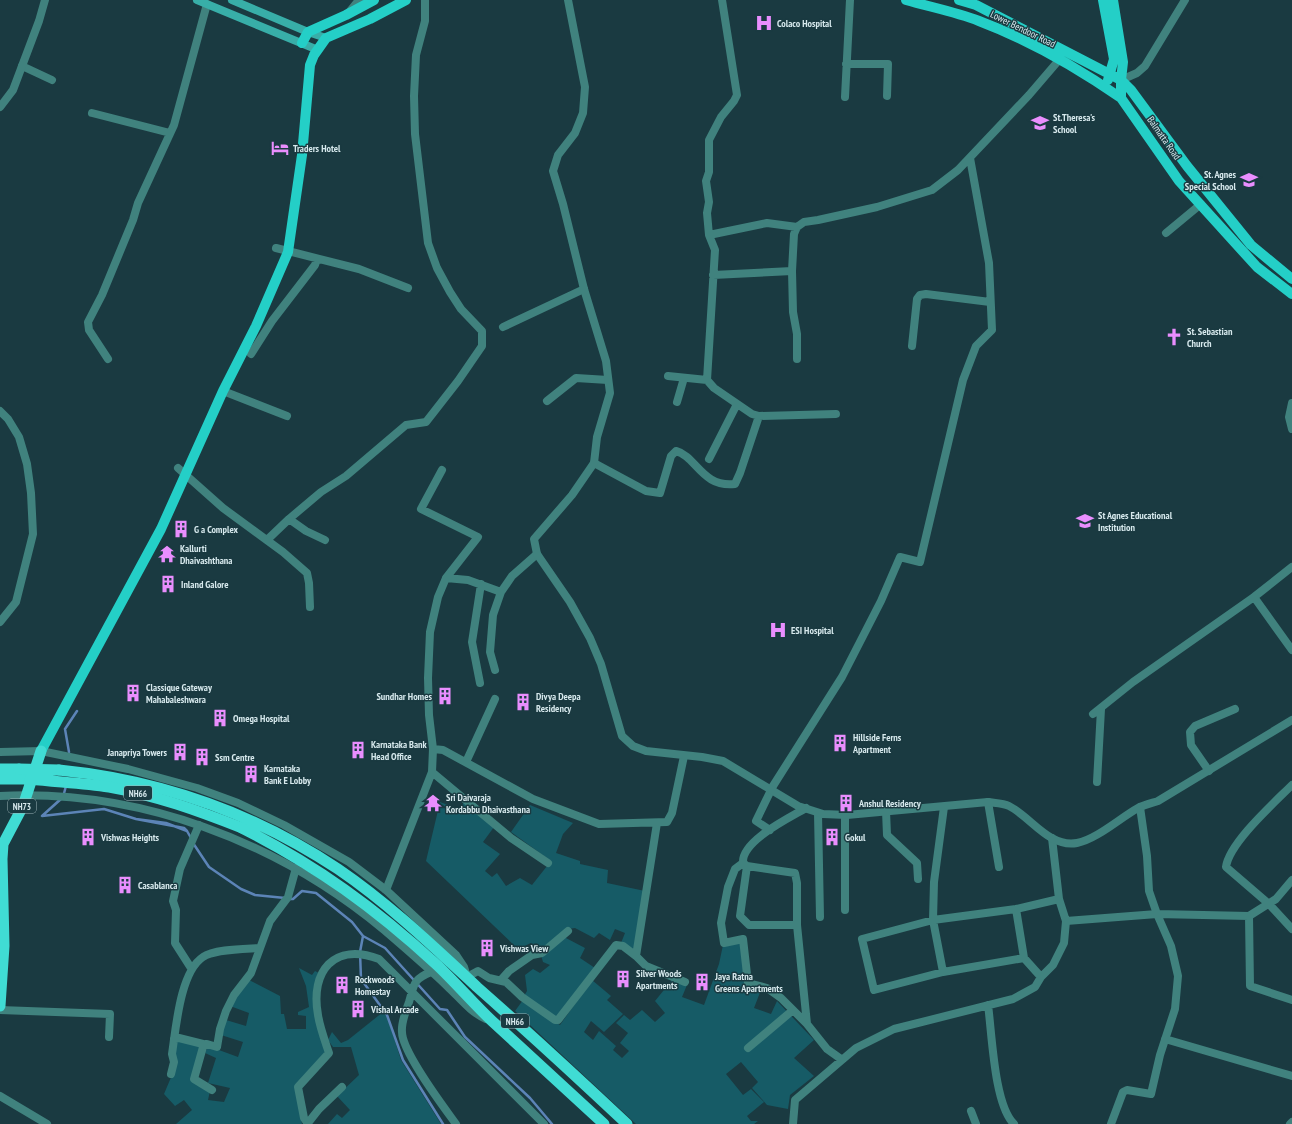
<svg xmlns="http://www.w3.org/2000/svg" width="1292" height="1124" viewBox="0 0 1292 1124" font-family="'PT Sans Narrow',sans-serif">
	<rect width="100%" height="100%" fill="#1a3a41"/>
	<path fill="#165b66" d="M464,801L494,827L483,842L500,854L485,871L492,877L497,873L506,886L520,878L532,885L551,861L511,832L530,805L573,823L563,834L556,853L580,861V864L608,870L607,883L645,891L634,951L621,943L625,933L615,929L610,940L599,933L594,938L575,928L568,929L541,951L531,943L518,949L426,861L440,802L448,805L447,810L459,814Z
		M564,937L585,948L580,958L595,968L556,1019L524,996L527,991L525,975L533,969L540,973L550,965L543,962L541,955Z
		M742,942L746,984L761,990L754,1008L771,1014L777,1001L814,1040L794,1058L814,1076L790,1095L788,1109L767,1105L752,1088L758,1082L741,1062L726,1074L743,1095L751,1089L764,1102L747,1116L751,1121H758L754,1124H636L515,1011L523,1000L560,1025L592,980L611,996L607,1000L623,1014L604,1032L591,1021L584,1032L593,1040L599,1031L616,1046L613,1050L622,1058L629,1051L620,1043L628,1033L616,1023L624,1015L630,1020L642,1010L655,1022L665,1013L655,1001L672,980L687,985L682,997L704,1005L719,964L723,945Z
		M299,968L312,975L315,971L319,973L314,991L326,1051L295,1086L302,1124H176L192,1110L184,1100L175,1106L164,1094L172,1075L176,1041L201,1045L192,1081L210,1091L208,1100L224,1102L230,1088L208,1083L216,1058L205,1053L208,1046L238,1057L243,1042L221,1035L226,1020L246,1026L249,1013L230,1006L249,980L280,996L281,1014H284L287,1029H306V1016L298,1015V1012L309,1007L306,986Z
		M383,1012L387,1016L401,1060L441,1124H328L337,1114L342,1118L350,1110L337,1096L359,1075L351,1047H333L328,1040L332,1032L341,1043L348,1040Z"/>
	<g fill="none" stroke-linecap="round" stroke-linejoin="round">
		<path stroke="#5c84b7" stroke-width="2.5" d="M69,752L65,729L77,711
			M66,786L63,797L42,816L104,809L136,819L166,823L187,831L191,838
			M61,799L42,816L104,809L136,819L184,828L187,831
			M193,843L209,867L241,889L255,895L285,898
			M290,899H293L302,891L316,893L352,922L363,936L360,952L361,979L387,1015L403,1060L443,1124
			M363,936L385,948L440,1009L447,1010L465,1037L530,1098L552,1124"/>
		<path stroke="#40827e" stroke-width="8" d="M722,0L737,95L734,101L721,117L709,140V172L706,181L709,202L707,213L709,235L715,250L707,380L714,388L752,414L759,416L836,414
			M350,11L359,0
			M846,64H888L887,96
			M22,66L52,80
			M1121,80L1137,73L1145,66L1185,0
			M845,97L850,0
			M92,113L170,133
			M1166,233L1201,204
			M709,235L767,223L797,227
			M276,248L359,269L408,288
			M713,275L792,271
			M503,327L584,289
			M912,346L917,299L920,295L926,294L990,302
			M251,354L272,321L315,265L317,259
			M108,359L89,330L88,322L102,295L133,220L138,203L174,125L207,4
			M797,359V334L793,312L792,271L794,234L797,227L804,222L818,220L877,207L932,190L958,170L1029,95L1059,60
			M668,376L707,380
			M223,391L287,416
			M547,401L576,378L608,380
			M677,402L684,378
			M1292,403L1289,417L1292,429
			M709,459L737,404
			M594,463L646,491L660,493L671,456L676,451C696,456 702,488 735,484L740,473L759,416
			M178,468L223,508L283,552L307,573L309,583L310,607
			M442,470L421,509L478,537L446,578
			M289,519L306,531L325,540
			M267,540L289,519L321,492L346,476L406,425L426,422L458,381L482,346V331L461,309L450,292L437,268L428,243L415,134L414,96L416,55L425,21V0
			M1254,597L1292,650
			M495,670L490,652L493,615L501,592L512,576L537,554
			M480,683L472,642L481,584
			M1093,714L1133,682L1254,597L1292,567
			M433,749L443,750L533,799L599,824L667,822L672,813L684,756
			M466,762L495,699
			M1209,771L1191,745L1190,732L1195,726L1235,709
			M432,772L511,838L548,863
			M1097,782L1101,709
			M1292,785C1274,803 1229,843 1226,867L1269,904L1292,929
			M988,802L999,867
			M806,808C789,818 741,841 743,863L747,866L795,873L797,883V925L807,1024L827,1049L841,1059
			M886,811L887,835L917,863L918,879
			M818,813L820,917
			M845,815V910
			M657,823L636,956L646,966L685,982
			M770,830L756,821L773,786L842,677L881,601L900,557L920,562L963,380L976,346L992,330L989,263L970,158
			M743,863L735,869L728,887L721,923L724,943L743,939L748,983L767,988L781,998L807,1024
			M747,866L740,916L749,925H797
			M386,890L432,772L433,749L429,715L428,678L430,632L438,597L446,578L468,580L501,592
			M1016,909L1024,958
			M1249,916L1250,986L1292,1000
			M1066,921L1157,914L1249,916L1276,899L1292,880
			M191,968L175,943L176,910L173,901L180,869L199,825
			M431,972C413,979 414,985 409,1002C406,1011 401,1022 402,1032C402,1052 443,1106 456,1124
			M943,972L933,920L934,882L944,807
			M467,977L478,971L489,978L506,982L522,997L555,1020H558L616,945L623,946L636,956
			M1041,977L1024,958L943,972L874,990L862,939L933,920L1016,909L1059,899
			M501,980L509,971L532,955L542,953L568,931
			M988,1005C992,1033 994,1105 1014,1124
			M0,1010L110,1014L109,1037
			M174,1039L179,1038L207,1045
			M1165,1039L1292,1076
			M748,1048L793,1010
			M171,1074L174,1062L172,1054C176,1028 180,972 203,957C214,949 245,949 260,948
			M212,1090L194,1079L203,1047L207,1044L217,1047L220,1029L226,1011L234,995L251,973L270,921L288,897L296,868
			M0,1096L47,1124
			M971,1111L976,1124
			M308,1123L319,1109L342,1087
			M308,1124L304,1118L298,1087L329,1053C325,1041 320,1028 318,1015C310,971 334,942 379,959L544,1124
			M793,1124L795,1100L856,1048L894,1029L1013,999L1035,987L1041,977L1053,965L1064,943L1066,921L1059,899L1052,838
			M1111,1124L1123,1092L1127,1090L1151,1094L1160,1055L1175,1009L1178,976L1171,946L1157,914L1149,891L1147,856L1140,807
			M1290,1124L1292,1122"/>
		<path stroke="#40827e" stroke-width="8" d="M568,0L585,87L583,113L575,133L558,155L553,171L563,204L584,289L606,361L610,393L597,437L594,463L572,495L534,539L537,554L570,602L590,638L601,664L622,736L633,746L646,751L702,757L723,761L798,806L823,814L847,815L988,802C994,803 1003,803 1009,806C1031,817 1049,848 1077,843C1097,839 1120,818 1138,808C1144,805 1152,803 1158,801L1292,720
			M0,107L13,90L39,21L45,0
			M0,411L8,419L19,437L27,464L31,493L33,534L16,602L0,622
			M0,752L41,751L128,769L197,788L238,803L284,825L349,862L386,890L456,955L464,967L467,977
			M0,796C139,789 277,841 384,930C405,948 427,967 447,986C460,998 470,1012 486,1019"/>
		<path stroke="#38aea8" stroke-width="8" d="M197,0L318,50
			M232,0L308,32L326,38"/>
		<path stroke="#24cfc7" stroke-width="10" d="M906,0C930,7 956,12 979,21C1029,40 1078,68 1121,98
			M959,0L976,5L1121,80L1131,90L1187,166L1251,245L1292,279
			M1103,0L1114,59L1108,80
			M1113,0L1123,62L1121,80V98L1179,181L1257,267L1292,294
			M302,43L308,32L346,15L374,0
			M41,751L161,529L223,391L256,326L288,252L302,155L310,65L314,55L326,38L370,19L406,0"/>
		<path stroke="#40dcd4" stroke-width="11" d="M0,769H19
			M59,770C159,780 254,813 338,869C388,903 433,946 477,987C528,1032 578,1078 627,1124
			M0,779H30
			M242,828C317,866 375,908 437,965C456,983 473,1003 492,1021C530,1056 567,1090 604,1124
			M0,1006L4,946L2,859L3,844L23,806L41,751"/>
		<path stroke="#40dcd4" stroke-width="11" d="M19,769L59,770
			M30,779C56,782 83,783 109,787C155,795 199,811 242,828"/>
	</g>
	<defs>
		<g id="hospital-bare" transform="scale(1.38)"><path d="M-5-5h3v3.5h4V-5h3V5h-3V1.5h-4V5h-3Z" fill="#e98efe" stroke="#1a3a41" stroke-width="2.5" paint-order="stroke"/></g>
		<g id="school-bare" transform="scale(1.38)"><path d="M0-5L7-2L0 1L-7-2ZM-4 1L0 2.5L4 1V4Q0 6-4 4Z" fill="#e98efe" stroke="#1a3a41" stroke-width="2.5" paint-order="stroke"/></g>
		<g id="hotel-bare" transform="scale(1.38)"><path d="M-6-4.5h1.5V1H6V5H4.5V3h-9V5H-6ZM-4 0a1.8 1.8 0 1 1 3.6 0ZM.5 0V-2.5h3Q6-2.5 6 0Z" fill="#e98efe" stroke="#1a3a41" stroke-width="2.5" paint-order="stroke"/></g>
		<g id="church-bare" transform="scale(1.38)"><path d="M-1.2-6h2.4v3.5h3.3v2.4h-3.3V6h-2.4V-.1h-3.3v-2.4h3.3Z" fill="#e98efe" stroke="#1a3a41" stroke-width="2.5" paint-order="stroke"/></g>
		<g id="building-bare" transform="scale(1.38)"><path d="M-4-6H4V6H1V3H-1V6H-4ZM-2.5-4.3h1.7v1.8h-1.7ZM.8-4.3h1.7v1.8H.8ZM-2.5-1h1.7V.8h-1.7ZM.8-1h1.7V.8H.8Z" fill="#e98efe" stroke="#1a3a41" stroke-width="2.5" paint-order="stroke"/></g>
		<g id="temple-bare" transform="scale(1.38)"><path d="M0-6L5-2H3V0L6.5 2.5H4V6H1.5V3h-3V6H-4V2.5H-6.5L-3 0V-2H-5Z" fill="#e98efe" stroke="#1a3a41" stroke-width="2.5" paint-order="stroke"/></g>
	</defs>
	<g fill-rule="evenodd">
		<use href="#hospital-bare" x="764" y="23"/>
		<use href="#school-bare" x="1040" y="123"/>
		<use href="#hotel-bare" x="280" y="148"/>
		<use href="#school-bare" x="1249" y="180"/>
		<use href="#church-bare" x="1174" y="337"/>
		<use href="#school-bare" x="1085" y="521"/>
		<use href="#building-bare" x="181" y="529"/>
		<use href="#temple-bare" x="167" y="554"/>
		<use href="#building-bare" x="168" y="584"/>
		<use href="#hospital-bare" x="778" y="630"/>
		<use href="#building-bare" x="133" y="693"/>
		<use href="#building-bare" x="445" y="696"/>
		<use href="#building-bare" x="523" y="702"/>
		<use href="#building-bare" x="220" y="718"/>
		<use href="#building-bare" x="840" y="743"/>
		<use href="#building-bare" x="358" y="750"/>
		<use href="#building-bare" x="180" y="752"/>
		<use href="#building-bare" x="202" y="757"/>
		<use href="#building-bare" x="251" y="774"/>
		<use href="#temple-bare" x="433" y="803"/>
		<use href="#building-bare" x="846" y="803"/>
		<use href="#building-bare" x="88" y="837"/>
		<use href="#building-bare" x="832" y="837"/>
		<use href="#building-bare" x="125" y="885"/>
		<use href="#building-bare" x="487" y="948"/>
		<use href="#building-bare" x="623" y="979"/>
		<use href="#building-bare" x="702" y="982"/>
		<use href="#building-bare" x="342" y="985"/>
		<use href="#building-bare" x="358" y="1009"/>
	</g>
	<g text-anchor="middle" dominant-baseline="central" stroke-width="3" stroke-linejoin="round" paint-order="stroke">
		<g fill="#1a3a41" stroke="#9eb4b9" stroke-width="1">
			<rect x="124" y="786" width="28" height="14" rx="3"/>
			<rect x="8" y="799" width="28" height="14" rx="3"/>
			<rect x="501" y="1014" width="28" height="14" rx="3"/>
		</g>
		<g font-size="9" font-weight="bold" fill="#d6e8ec">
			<text x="138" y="793">NH66</text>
			<text x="22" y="806">NH73</text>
			<text x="515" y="1021">NH66</text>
		</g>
		<g font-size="10" font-weight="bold" fill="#d6e8ec" stroke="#1a3a41" text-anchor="start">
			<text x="777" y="23">Colaco Hospital</text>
			<text x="1053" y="117">St.Theresa's<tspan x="1053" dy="12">School</tspan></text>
			<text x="293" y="148">Traders Hotel</text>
			<text x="1236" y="174" text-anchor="end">St. Agnes<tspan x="1236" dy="12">Special School</tspan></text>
			<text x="1187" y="331">St. Sebastian<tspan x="1187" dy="12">Church</tspan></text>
			<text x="1098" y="515">St Agnes Educational<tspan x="1098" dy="12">Institution</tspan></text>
			<text x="194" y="529">G a Complex</text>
			<text x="180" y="548">Kallurti<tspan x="180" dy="12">Dhaivashthana</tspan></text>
			<text x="181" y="584">Inland Galore</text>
			<text x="791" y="630">ESI Hospital</text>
			<text x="146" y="687">Classique Gateway<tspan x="146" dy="12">Mahabaleshwara</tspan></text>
			<text x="432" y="696" text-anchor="end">Sundhar Homes</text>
			<text x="536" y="696">Divya Deepa<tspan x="536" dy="12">Residency</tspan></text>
			<text x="233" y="718">Omega Hospital</text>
			<text x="853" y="737">Hillside Ferns<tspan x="853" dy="12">Apartment</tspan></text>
			<text x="371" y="744">Karnataka Bank<tspan x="371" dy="12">Head Office</tspan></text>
			<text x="167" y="752" text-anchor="end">Janapriya Towers</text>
			<text x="215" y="757">Ssm Centre</text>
			<text x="264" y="768">Karnataka<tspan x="264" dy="12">Bank E Lobby</tspan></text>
			<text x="446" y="797">Sri Daivaraja<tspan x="446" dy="12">Kordabbu Dhaivasthana</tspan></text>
			<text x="859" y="803">Anshul Residency</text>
			<text x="101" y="837">Vishwas Heights</text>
			<text x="845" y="837">Gokul</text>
			<text x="138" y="885">Casablanca</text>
			<text x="500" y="948">Vishwas View</text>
			<text x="636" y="973">Silver Woods<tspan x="636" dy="12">Apartments</tspan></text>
			<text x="715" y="976">Jaya Ratna<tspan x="715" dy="12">Greens Apartments</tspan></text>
			<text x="355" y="979">Rockwoods<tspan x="355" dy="12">Homestay</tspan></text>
			<text x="371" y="1009">Vishal Arcade</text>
		</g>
		<g font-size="10" fill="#d6e8ec" stroke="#1a3a41">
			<text transform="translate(1023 29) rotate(26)">Lower Bendoor Road</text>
			<text transform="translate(1164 138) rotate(55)">Balmatta Road</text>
		</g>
	</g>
</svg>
